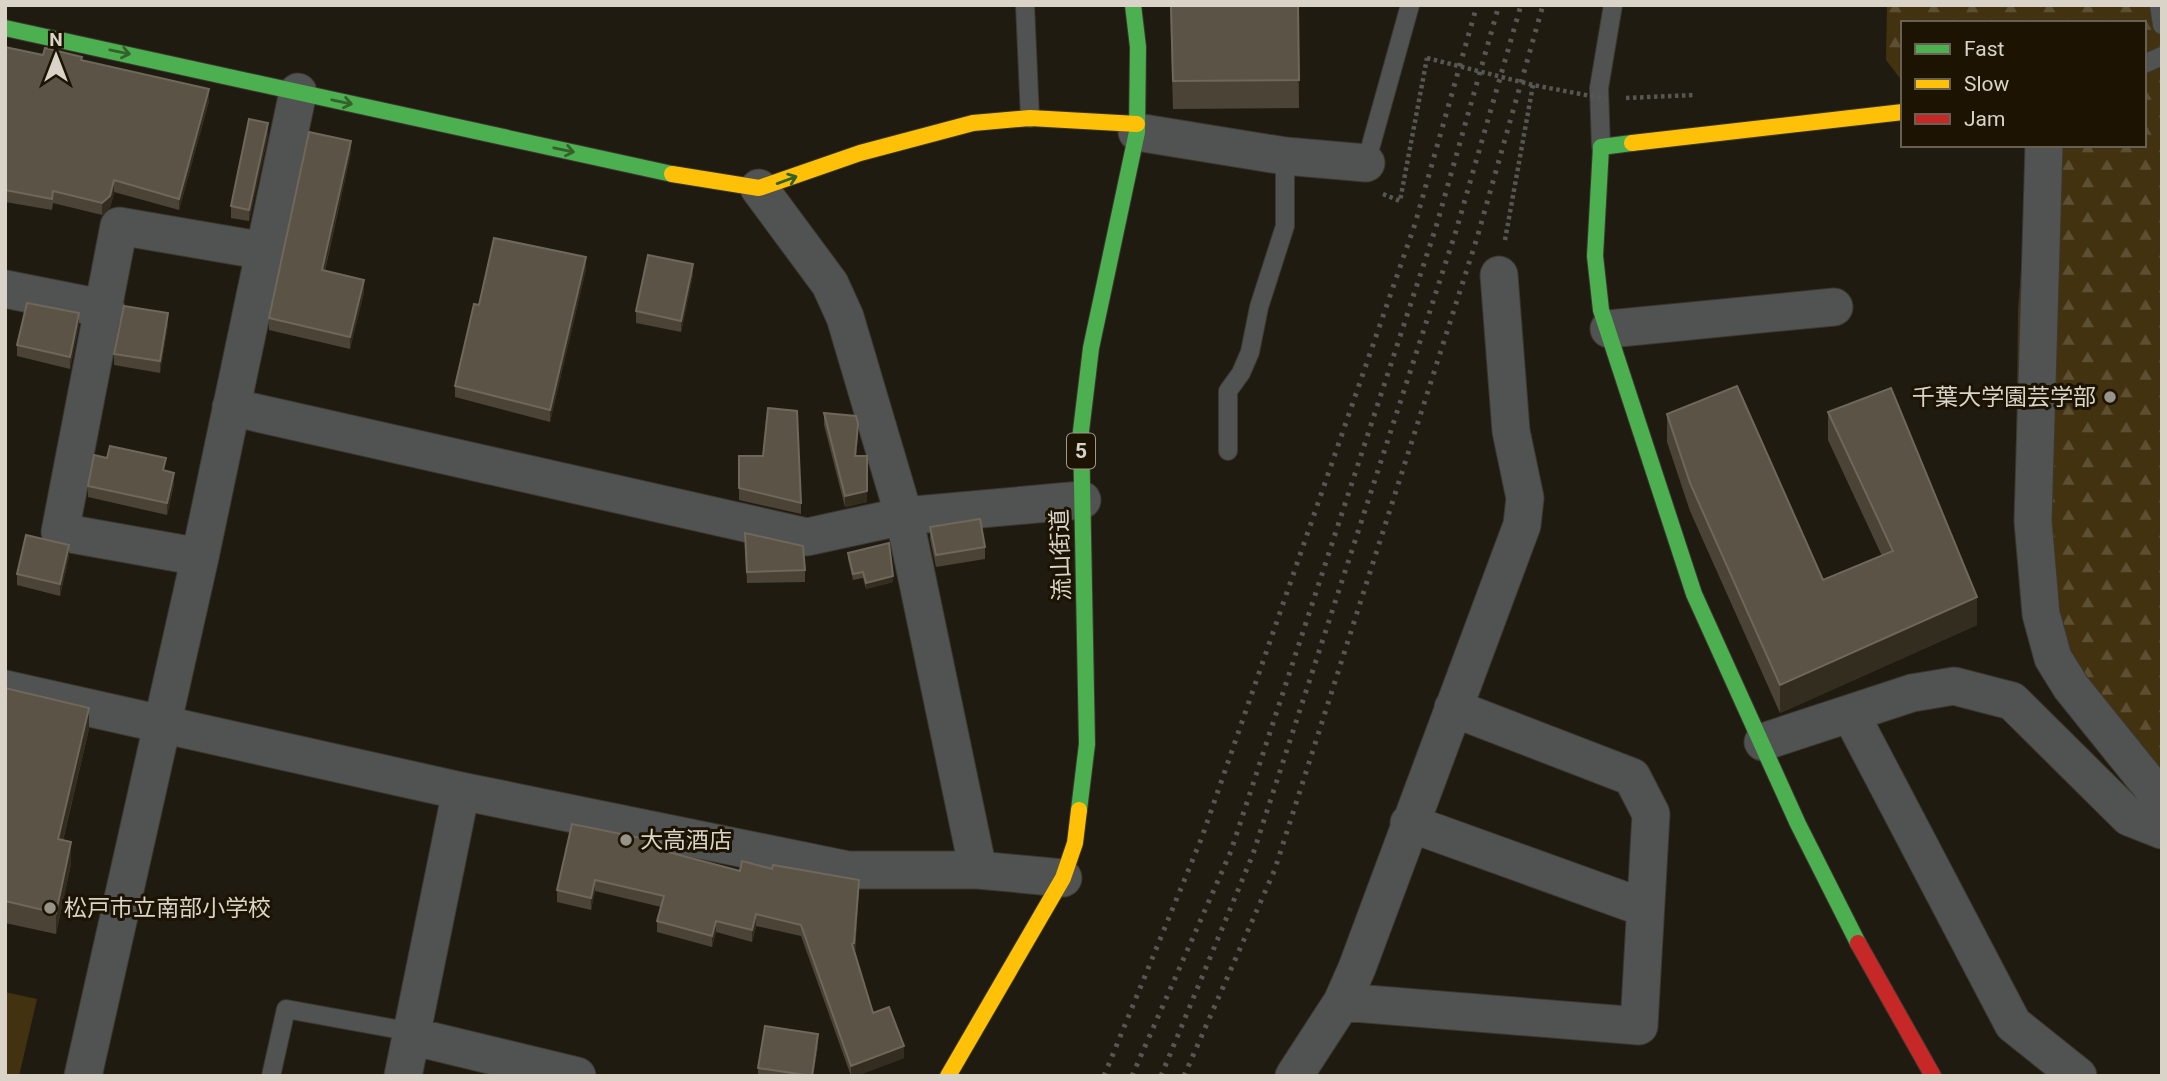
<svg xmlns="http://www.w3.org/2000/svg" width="2167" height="1081" viewBox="0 0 2167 1081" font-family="Roboto,'Noto Sans JP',sans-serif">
	<defs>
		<pattern id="forest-firs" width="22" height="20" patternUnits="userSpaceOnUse" patternTransform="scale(1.75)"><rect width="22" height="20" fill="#423210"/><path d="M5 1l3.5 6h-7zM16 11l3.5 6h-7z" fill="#5d4f31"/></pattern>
	</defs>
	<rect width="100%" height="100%" fill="#201b10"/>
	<path fill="url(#forest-firs)" d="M1887,5H2162V791L2071,670L2016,490L2018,309L2029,176L2024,145H2144V23H1903V82L1886,60Z"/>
	<path fill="#423210" d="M5,992L37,999L19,1076H5Z"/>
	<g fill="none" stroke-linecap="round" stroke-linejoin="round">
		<g stroke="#3c382f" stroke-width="20">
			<path id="lane" d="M1025,5L1030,118
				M2159,5L2162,25
				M2144,64L2162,56
				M1601,147L1599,88L1613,5
				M1366,163L1410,5
				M1228,451V391L1241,373L1250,352L1259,307L1285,226V156
				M271,1076L286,1009L412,1032"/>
		</g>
		<g stroke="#3c382f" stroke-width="39">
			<path id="street" d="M1137,132L1285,156L1366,163
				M2044,145L2033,521L2041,614L2053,658L2071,687L2162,800
				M759,188L830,284L845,317L904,516L978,870
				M5,289L106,309
				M1609,329L1834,307
				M231,407L807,537L904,516L1082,500
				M200,557L60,532L119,226L265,251
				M5,689L461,791L848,870H978L1063,878
				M1851,715L2013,1024L2078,1076
				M1763,742L1912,693L1954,686L2012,701L2129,817L2162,830
				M1409,823L1645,908
				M1342,1002L1639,1026L1651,814L1632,777L1453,708
				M411,1036L577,1076
				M83,1076L200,557L298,92
				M403,1076L461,791
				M1294,1076L1342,1002L1357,968L1522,525L1525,498L1511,431L1499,275"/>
		</g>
		<g stroke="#3c382f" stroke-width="18">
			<path id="fast" d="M5,28L672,174
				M1632,143L1601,147L1595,256L1601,310L1694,594L1798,824L1858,943
				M1079,810L1087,744L1081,431L1091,348L1137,132L1138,47L1133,5"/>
		</g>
		<g stroke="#3c382f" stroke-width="18">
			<path id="slow" d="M1632,143L1903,112
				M672,174L759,188L860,153L973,123L1030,118L1137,124
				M948,1076L1063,878L1075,843L1079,810"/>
		</g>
		<g stroke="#3c382f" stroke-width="18">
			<path id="jam" d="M1858,943L1933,1076"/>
		</g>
		<path stroke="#565653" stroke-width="4.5" stroke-dasharray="3.5 3.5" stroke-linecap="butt" d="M1626,98L1694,95
			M1383,194L1400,201L1427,58
			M1505,240L1533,85"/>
		<use href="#lane" stroke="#515353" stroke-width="18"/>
		<use href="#street" stroke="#515353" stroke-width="37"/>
		<use href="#fast" stroke="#4caf50" stroke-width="16"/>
		<use href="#slow" stroke="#ffc107" stroke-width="16"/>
		<use href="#jam" stroke="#c62828" stroke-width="16"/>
		<path stroke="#575652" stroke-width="5" stroke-dasharray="3.5 7" stroke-linecap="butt" d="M1104,1076L1202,837L1415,224L1477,5
			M1132,1076L1231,851L1436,227L1499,5
			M1161,1076L1253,854L1456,231L1521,5
			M1184,1076L1275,869L1477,238L1543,5"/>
		<path stroke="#565653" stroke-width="4.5" stroke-dasharray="3.5 3.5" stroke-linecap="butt" d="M1427,58L1533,85L1607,99"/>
	</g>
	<path fill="#4b4436" d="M1170,5H1298L1299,108L1173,109Z
		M5,47L43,55L82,60L209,101L179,210L114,192L110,208L102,215L53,203L52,210L5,202Z
		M268,135L249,221L231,218V206Z
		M351,152L325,271L364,292L350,349L269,330V318Z
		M586,269L550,422L455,397V386L479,305Z
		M693,275L681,332L636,323V311Z
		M168,324L160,373L114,365V354Z
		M79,325L70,369L17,356V345Z
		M1828,412L1977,625L1780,713L1690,511L1667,442V414L1823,580L1882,556L1828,440Z
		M824,413L858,436L856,456L867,502L845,507L824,425Z
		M739,456L801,503V514L739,500Z
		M165,471L174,484L167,515L88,497V486Z
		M930,527L985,547V559L936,567L930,539Z
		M745,545L805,570V582L747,583Z
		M848,553L893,582L866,589L863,578L853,580L848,559Z
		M69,556L60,596L17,585V574Z
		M5,688L89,729L63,841L71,864L56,934L5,923Z
		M670,852L740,871L859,891L855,953L873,1013L904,1058L856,1076H851L801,936L756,926L752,942L716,932L712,947L657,932V921L661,907L595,891L591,910L557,902V890Z
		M818,1046L813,1076H758V1068Z"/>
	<path fill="#332d20" d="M209,89V101L179,210V199Z
		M268,123V135L249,221V210Z
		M351,141V152L322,282V270Z
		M114,180V192L110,208L102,215V203Z
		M586,257V269L550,422V410Z
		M693,264V275L681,332V321Z
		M364,280V292L350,349V337Z
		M79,313V325L70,369V357Z
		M168,313V324L160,373V361Z
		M858,424V436L855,468V456Z
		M174,473V484L167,515V503Z
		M867,491V502L845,507V496Z
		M69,545V556L60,596V584Z
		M893,576V582L866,589V583Z
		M1977,597V625L1780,713V685Z
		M89,708V729L58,861V839Z
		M71,842V864L56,934V913Z
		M595,880V891L591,910V898Z
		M859,880V891L854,954L852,944Z
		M756,914V926L752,942V930Z
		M716,921V932L712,947V936Z
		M818,1034V1046L813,1076H812Z
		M904,1046V1058L856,1076H851V1066Z"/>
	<path fill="#5a5346" stroke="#6e675a" stroke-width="2" d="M1171,5H1298L1299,80L1173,81Z
		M5,47L43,55L45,48L82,57L81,60L209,89L179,199L114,180L110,196L102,203L53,191L52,199L5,190Z
		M249,119L268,123L249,210L231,206Z
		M309,132L351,141L322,270L364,280L350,337L269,318Z
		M494,238L586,257L550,410L455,386L474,304L479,305Z
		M648,255L693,264L681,321L636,311Z
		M27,303L79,313L70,357L17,345Z
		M124,306L168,313L160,361L114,354Z
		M1737,386L1823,580L1893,551L1828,412L1891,388L1977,597L1780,685L1690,483L1667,414Z
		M768,408L797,411L801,503L739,488V456H763Z
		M824,413L856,416L858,424L855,456H867V491L845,496Z
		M110,446L166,458L163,470L174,473L167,503L88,486L94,455L107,458Z
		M980,519L985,547L936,555L930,527Z
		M745,533L803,546L805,570L747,572Z
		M26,535L69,545L60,584L17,574Z
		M889,543L893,576L866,583L863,572L853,574L848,553Z
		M5,688L89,708L58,839L71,842L56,913L5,901Z
		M572,824L670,844L668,852L740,871L742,861L772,869L773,865L859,880L854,943L852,944L873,1013L889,1007L904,1046L851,1066L801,925L756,914L752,930L716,921L712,936L657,921L664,896L595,880L591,898L557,890Z
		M765,1026L818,1034L812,1076L758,1068Z"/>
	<defs><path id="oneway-shaft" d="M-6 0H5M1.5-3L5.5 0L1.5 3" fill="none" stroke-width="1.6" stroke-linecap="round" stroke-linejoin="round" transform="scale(1.75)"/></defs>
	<g stroke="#34612a">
		<use href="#oneway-shaft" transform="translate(120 52) rotate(12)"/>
		<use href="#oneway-shaft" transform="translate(342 102) rotate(12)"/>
		<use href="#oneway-shaft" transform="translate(564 150) rotate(12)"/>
		<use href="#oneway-shaft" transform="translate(787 180) rotate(-20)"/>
	</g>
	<g fill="#989388" stroke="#1c1303" stroke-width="2.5">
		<circle cx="2110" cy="397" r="7"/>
		<circle cx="626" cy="840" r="7"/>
		<circle cx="50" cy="908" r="7"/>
	</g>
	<g text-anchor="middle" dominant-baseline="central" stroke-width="6" stroke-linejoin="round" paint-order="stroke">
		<rect fill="#1c1303" stroke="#a0998d" stroke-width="2" x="1067" y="433.5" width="28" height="35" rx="5"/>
		<g font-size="21" font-weight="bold" fill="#d9d3c8">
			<text x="1081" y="451">5</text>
		</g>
		<g font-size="23" fill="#d9d3c8" stroke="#1c1303" text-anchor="start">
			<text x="2096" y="397" text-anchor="end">千葉大学園芸学部</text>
			<text x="640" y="840">大高酒店</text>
			<text x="64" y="908">松戸市立南部小学校</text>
		</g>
		<g font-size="23" fill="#d9d3c8" stroke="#1c1303">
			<text transform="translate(1061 555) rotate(-92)">流山街道</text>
		</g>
	</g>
	<rect width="2167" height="1081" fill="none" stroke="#d9d3c8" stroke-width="14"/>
	<rect x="1901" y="21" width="245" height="126" fill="#1c1303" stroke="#686052" stroke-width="2"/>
	<rect x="1915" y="44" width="35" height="10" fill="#4caf50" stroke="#686052" stroke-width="2"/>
	<text x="1964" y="56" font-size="21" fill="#d9d3c8">Fast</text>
	<rect x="1915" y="79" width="35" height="10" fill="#ffc107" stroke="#686052" stroke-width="2"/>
	<text x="1964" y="91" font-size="21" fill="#d9d3c8">Slow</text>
	<rect x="1915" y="114" width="35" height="10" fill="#c62828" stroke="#686052" stroke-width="2"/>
	<text x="1964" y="126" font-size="21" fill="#d9d3c8">Jam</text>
	<g transform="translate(56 56)" stroke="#1c1303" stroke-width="5" paint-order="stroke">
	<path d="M0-5L12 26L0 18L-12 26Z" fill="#d9d3c8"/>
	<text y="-10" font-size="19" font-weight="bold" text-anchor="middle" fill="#d9d3c8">N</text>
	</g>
</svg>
